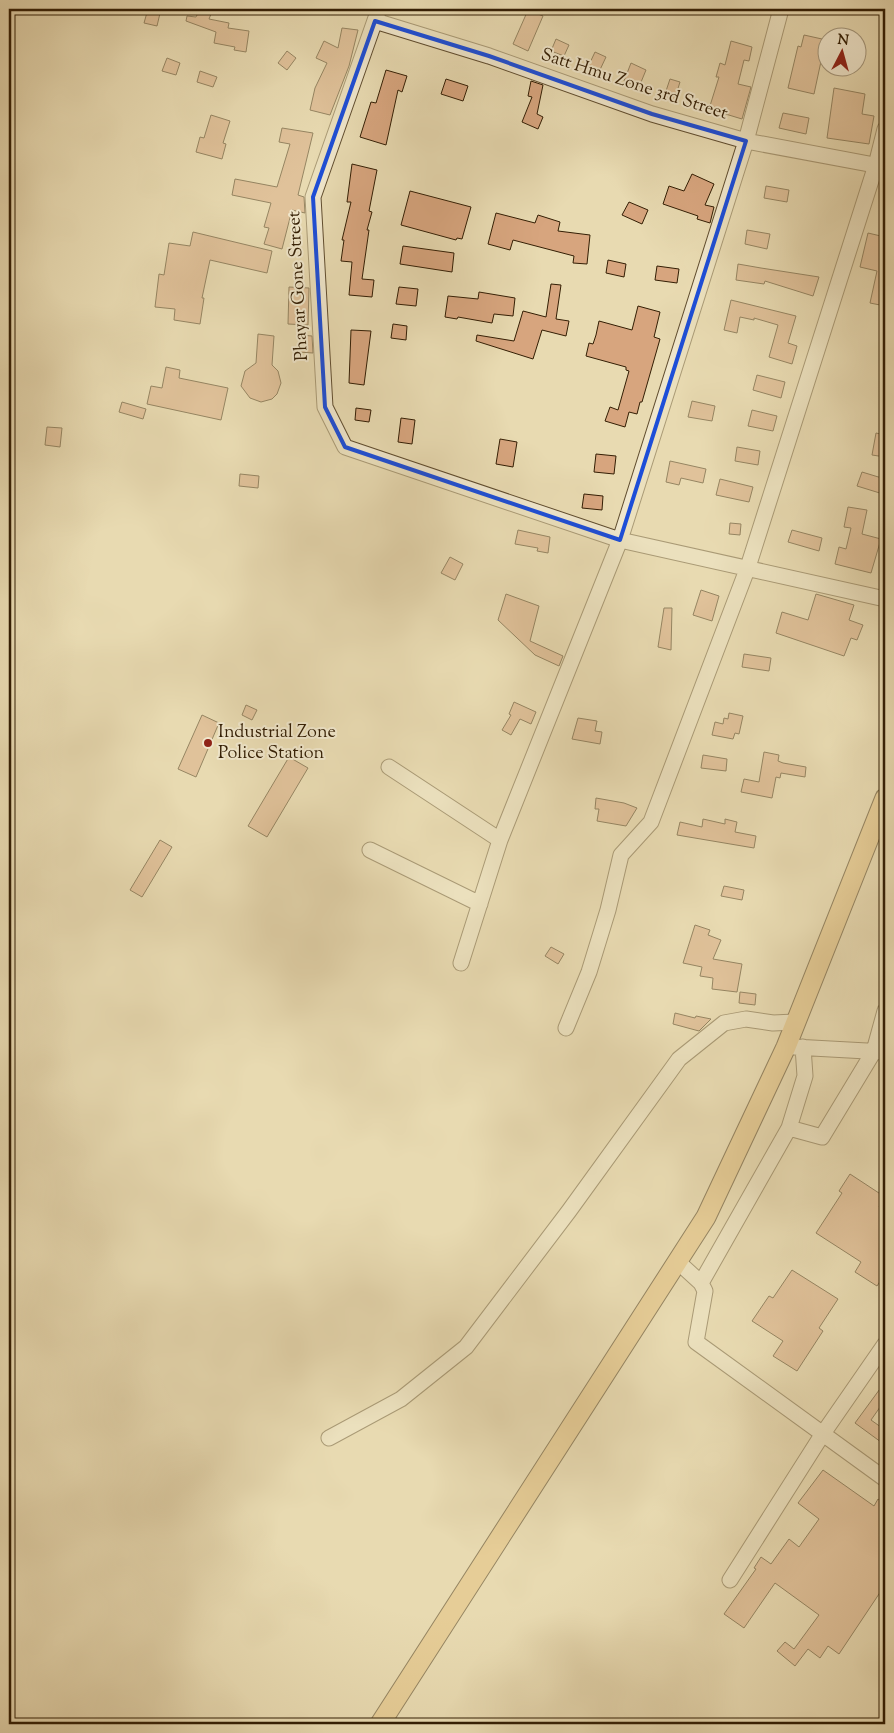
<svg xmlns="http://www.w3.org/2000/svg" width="894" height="1733" viewBox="0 0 894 1733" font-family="'Sorts Mill Goudy',serif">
	<rect width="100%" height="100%" fill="#e8dab1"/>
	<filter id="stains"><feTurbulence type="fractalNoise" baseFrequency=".004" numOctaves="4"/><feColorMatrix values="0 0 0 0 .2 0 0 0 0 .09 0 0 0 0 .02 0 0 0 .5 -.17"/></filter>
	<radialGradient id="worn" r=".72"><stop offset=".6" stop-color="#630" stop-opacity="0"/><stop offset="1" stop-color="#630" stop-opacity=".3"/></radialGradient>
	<path fill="#d7a57e" stroke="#331e04" d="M148,9H161L157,26L144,23Z
		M200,9H213L209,19L229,23L228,28L249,31L246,52L234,50L235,47L214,43L216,32L186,21L187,16L196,17Z
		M528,10L543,16L528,51L513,44Z
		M342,28L358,30L349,66L330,115L310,110L315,88L327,63L316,58L324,41L338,48Z
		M804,35L822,39L819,51L823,52L814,94L788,88L798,46L801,47Z
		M556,39L569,45L564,56L551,51Z
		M731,41L752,47L749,61L744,60L738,84L751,87L742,119L709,109L719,77H716L720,63L725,65Z
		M287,51L296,58L287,70L278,63Z
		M595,52L606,57L598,74L587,69Z
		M167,58L180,63L176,75L162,71Z
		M631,63L646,70L639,87L624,81Z
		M386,70L407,76L402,92L398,90L386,145L360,137L371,102L376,103Z
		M200,71L217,77L213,87L197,82Z
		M446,79L468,86L463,101L441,94Z
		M670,79L680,82L674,101L664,97Z
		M531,81L543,85L537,114L543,117L538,129L522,122L532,97L528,96Z
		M834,88L865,94L862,114L874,116L869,144L827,138Z
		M783,113L809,118L806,134L779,128Z
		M211,115L230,121L223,143L226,144L222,159L196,152L200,137L204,138Z
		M282,128L313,133L298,195L304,197L305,213L292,210L282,249L264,244L269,228L264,227L271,203L232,195L235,179L277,187L290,144L279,142Z
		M352,164L377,170L369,211L372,212L367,230H369L362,279L374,280L372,297L349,295L352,262L341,261L344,240H342L351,202H347Z
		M692,174L714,184L705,205L714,207L710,223L697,219L698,216L663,204L669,186L684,191Z
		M766,186L789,190L787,202L764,198Z
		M410,191L471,207L462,239L457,238L456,240L401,225Z
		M629,202L648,210L642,224L622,215Z
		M496,213L535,223L538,215L560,222L558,231L590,235L587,264L573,263L574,256L513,240L510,250L488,244Z
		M747,230L770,234L767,249L745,244Z
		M193,232L272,251L267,273L210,260L202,298H204L200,324L174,320L175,309L155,307L159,274L164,275L169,243L190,246Z
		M868,233L885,237V306L870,303L877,271L860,267Z
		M403,246L454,253L452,272L400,264Z
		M608,260L626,264L624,277L606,273Z
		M738,264L761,268L819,277L813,296L765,281L764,284L736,280Z
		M657,266L679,269L677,283L655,280Z
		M551,284L561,285L556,319L569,321L566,336L542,330L533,359L476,341L477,335L514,341L523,311L546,317Z
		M289,287L309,288L308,325L288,324Z
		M399,287L418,289L416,306L396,304Z
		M479,292L515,298L513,316L494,314L492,323L458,317L457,319L445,317L448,296L478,299Z
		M731,300L796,316L788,343L797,346L792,364L769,357L778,325L754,318V320L740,317L737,333L724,330Z
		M638,306L660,312L654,337L660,339L642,402H640L637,414L629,412L625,427L605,421L610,407L618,410L629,371L626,370V367L586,356L589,343L593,344L596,335L599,321L632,330Z
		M393,324L407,326L406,340L391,338Z
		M351,330L371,331L364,385L349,383Z
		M258,334L274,336L272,365L278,371L281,383L277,394L272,399L261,402L250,398L241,386L245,371L256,363Z
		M300,335L312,336L313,353L298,352Z
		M166,367L180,370L179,378L228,388L221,420L147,404L151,386L162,388Z
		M757,375L785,382L781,398L753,390Z
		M692,401L715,406L712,421L688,417Z
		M122,402L146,409L143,419L119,412Z
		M356,408L371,410L369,422L355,420Z
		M752,410L777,416L773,431L748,426Z
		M401,418L415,420L412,444L398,442Z
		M47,427L62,428L60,447L45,445Z
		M876,433L885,435V457L872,455Z
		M500,439L517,442L513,467L496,464Z
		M737,447L760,451L758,465L735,461Z
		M596,454L616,456L614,474L594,472Z
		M670,461L706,469L703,483L681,478L679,485L666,482Z
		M862,472L885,479L883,494L857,486Z
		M240,474L259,476L258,488L239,486Z
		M720,479L753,487L749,502L716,495Z
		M584,494L603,496L602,510L582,508Z
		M848,507L867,510L862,534L881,539L871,573L835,564L839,547L846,549L851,528L844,527Z
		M730,523L741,524L740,535L729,534Z
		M518,530L550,537L548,553L537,551L538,548L515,544Z
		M792,530L822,538L819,551L788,542Z
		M450,557L463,564L455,580L441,573Z
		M701,590L719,596L712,621L693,615Z
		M506,594L539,606L530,641L563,656L559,666L535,655L498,620Z
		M816,594L854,605L849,620L863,625L857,640L851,638L844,656L776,633L782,612L808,620Z
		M664,608H672L671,650L658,647Z
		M744,654L771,658L769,671L742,667Z
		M514,702L536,712L531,724L520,719L511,735L502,730L511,715L509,714Z
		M246,705L257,710L252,720L242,715Z
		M729,713L743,716L739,734L735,733L733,739L712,735L715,722L723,724L724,718L728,719Z
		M202,715L219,723L196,777L178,769Z
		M578,718L597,721L595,731L602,732L600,744L572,739Z
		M764,752L779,755L778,761L783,763L806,767L805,777L781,773L780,778L776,777L772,798L741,792L744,779L759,782Z
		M703,755L727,759L726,771L701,768Z
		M289,757L308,768L267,837L248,826Z
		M596,798L624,803L637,808L626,826L597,821L599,809H595Z
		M703,819L725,824V819L737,822L735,832L756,836L754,848L677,835L680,822L702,827Z
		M160,840L172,847L142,897L130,890Z
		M724,886L744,890L742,900L721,896Z
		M695,925L710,930L708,935L721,940L713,959L742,964L737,992L712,989L713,978L700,976L702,967L683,963Z
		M551,947L564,954L558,964L545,956Z
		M740,992L756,994L755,1005L739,1003Z
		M675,1013L695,1018L696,1016L711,1019L699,1031L673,1024Z
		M850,1174L885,1197L879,1207L885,1212V1274L877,1286L855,1272L861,1262L816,1233L842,1193L839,1191Z
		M792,1270L838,1299L819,1328L823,1331L797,1371L773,1356L783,1341L752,1321L769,1296L773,1298Z
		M885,1382V1400L871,1420L885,1430V1445L855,1423Z
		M823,1470L874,1506L878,1499L885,1504V1585L839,1654L828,1646L820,1658L808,1649L795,1666L777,1651L785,1642L794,1649L819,1615L775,1583L744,1628L724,1614L756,1569L754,1568L761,1557L771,1564L789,1539L799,1547L819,1519L798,1503Z"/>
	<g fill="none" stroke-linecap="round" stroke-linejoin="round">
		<g stroke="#604d2f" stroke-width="17">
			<path id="minor" d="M379,9L313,197L325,407L345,447L620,540L885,599
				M375,21L489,56L652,114L746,141L885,167
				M389,767L500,840
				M370,850L480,904
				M461,963L500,840L620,540L746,141L781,9
				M566,1028L589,972L608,910L621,855L651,822L748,567L876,165L885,129
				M794,1047L885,1052
				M789,1128L822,1137L874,1051L885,1011
				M677,1261L701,1283L705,1291L696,1342L885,1479
				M701,1283L789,1128L805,1076L803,1047
				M329,1438L401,1399L466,1347L569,1211L679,1059L724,1023L746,1019L773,1023L795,1022
				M730,1580L822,1435L885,1344"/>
		</g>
		<g stroke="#331e04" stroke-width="21">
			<path id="major" d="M380,1724L706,1217L786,1047L885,798"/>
		</g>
		<use href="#minor" stroke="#f0e7cc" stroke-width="15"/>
		<use href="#major" stroke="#e4bd78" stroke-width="19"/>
	</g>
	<path d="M0 0H894V1733H0ZM375,21L489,56L652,114L746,141L620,540L345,447L325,407L313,197Z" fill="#e8dab1" fill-opacity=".55" fill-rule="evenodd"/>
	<path fill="none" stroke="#1d4ed8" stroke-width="4" stroke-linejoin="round" d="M375,21L489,56L652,114L746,141L620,540L345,447L325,407L313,197Z"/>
	<circle fill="#8f2418" stroke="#f0e7cc" stroke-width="2" cx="208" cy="743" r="5"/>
	<g text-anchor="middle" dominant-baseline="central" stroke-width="4" stroke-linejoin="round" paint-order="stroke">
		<g font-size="18" fill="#331e04" stroke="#f0e7cc">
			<text transform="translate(634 85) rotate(18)">Satt Hmu Zone 3rd Street</text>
			<text transform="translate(299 286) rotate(-93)">Phayar Gone Street</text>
		</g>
		<g font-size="18" fill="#331e04" stroke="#f0e7cc" text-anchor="start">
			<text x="218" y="733">Industrial Zone<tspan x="218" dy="21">Police Station</tspan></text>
		</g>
	</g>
	<rect width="894" height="1733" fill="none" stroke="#e8dab1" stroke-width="30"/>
	<rect x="10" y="10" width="874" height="1713" fill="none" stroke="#331e04" stroke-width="2.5"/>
	<rect x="15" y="15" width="864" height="1703" fill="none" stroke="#331e04"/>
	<g transform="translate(842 52) rotate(6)"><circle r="24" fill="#f0e7cc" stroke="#a4977c"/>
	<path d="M0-4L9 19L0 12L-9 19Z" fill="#8f2418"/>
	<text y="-8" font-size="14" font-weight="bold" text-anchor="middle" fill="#331e04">N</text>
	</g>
	<rect width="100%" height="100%" filter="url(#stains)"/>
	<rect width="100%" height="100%" fill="url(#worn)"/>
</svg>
